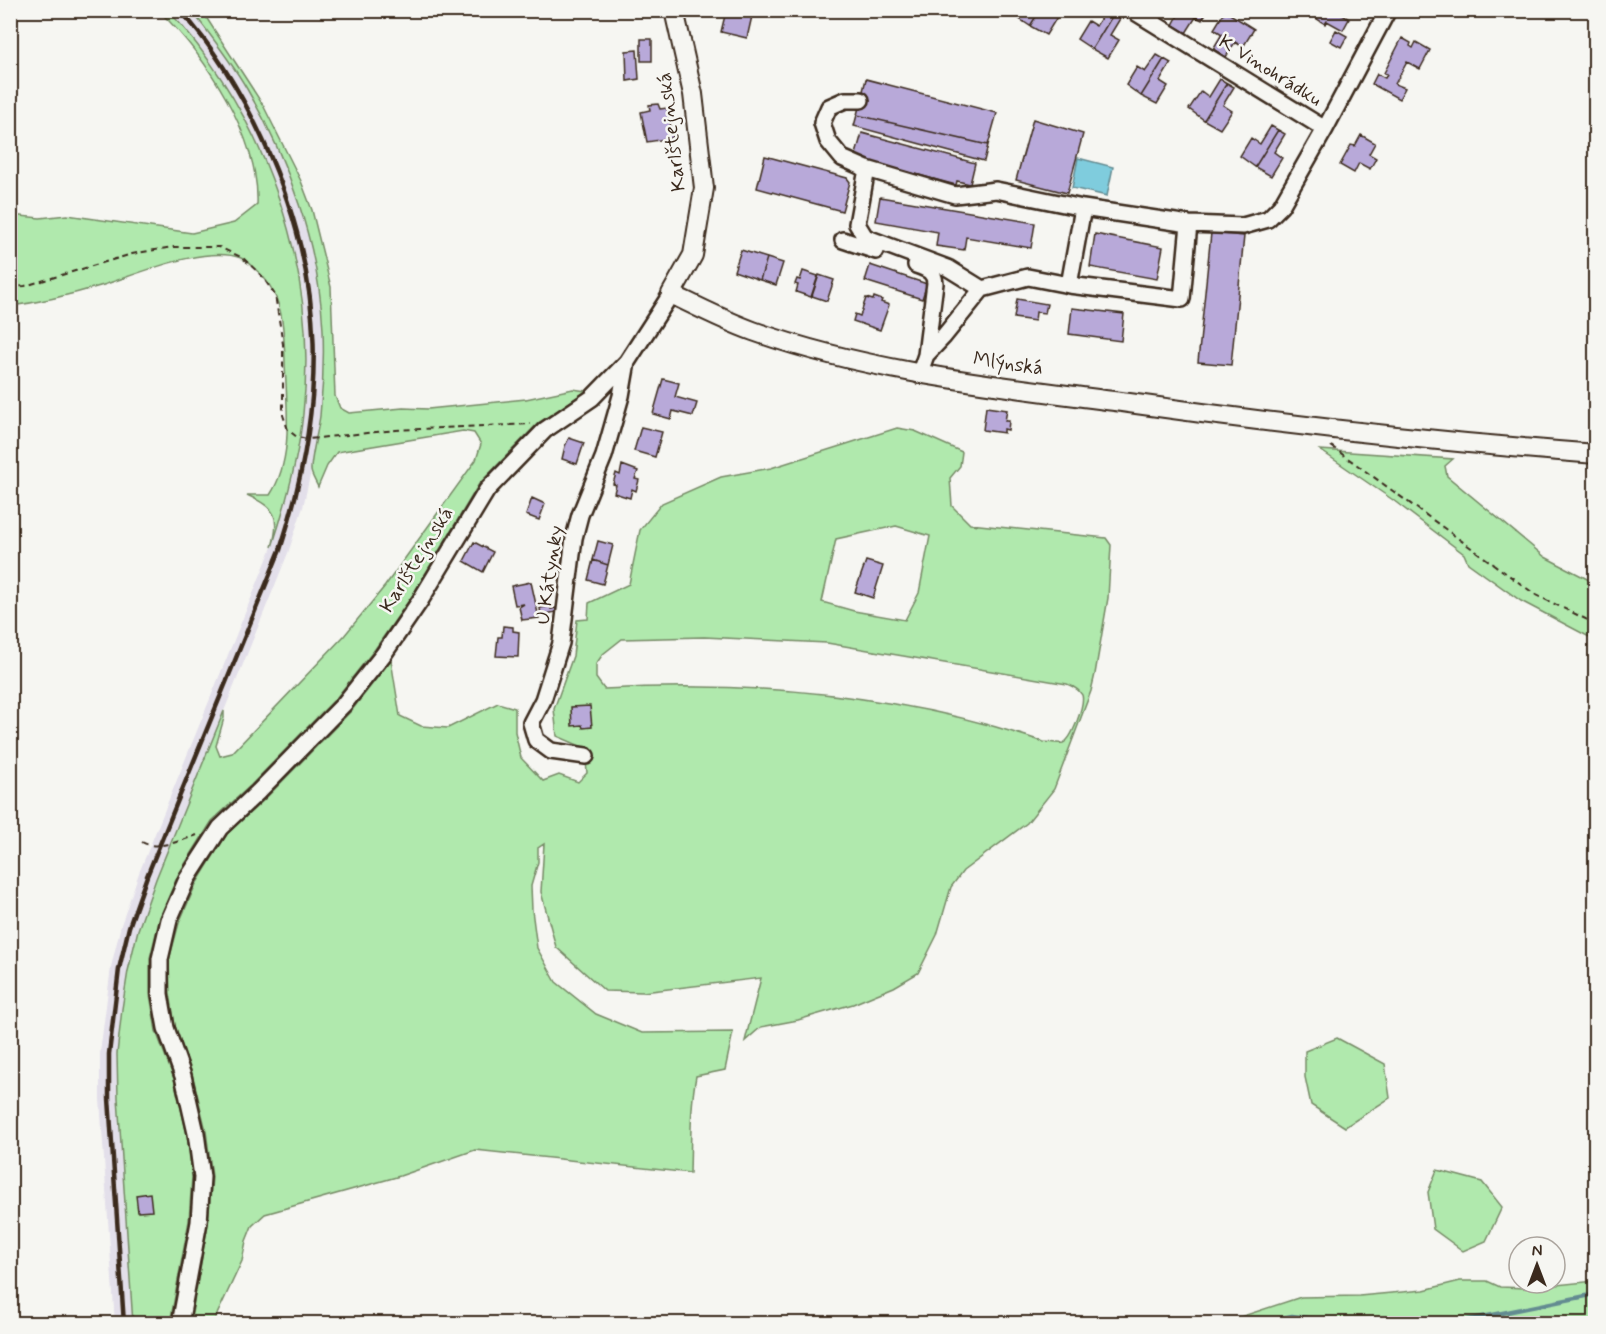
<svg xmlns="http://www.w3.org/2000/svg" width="1606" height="1334" viewBox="0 0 1606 1334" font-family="Mynerve,sans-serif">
	<rect width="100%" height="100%" fill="#f6f6f2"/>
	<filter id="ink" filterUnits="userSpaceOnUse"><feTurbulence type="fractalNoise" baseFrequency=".0167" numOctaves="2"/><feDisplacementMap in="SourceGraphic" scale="12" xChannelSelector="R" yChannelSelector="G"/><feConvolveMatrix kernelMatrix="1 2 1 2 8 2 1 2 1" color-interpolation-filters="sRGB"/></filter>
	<g filter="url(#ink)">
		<path fill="#e3dfea" d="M169,11H192L224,52L247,88L282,159L299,204L311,245L319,286L323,329V379L320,416L311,471L303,507L288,553L156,879L138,930L128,971L117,1054L118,1098L133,1323L115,1324L100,1099V1053L111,967L121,925L139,873L272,547L286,502L305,379L306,330L302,289L282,209L266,165L232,97L209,62Z"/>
		<path fill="#b0e9ad" stroke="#768a66" stroke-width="1.5" fill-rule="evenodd" d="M159,11H169C267,119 319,268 303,414C298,460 286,504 272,547C281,515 275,508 247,495H270C295,457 286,403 285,361C284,327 283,292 255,269C251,266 246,260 241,258C205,244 136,275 100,286C70,295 41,302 11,306V215L40,218L67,215L192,233L234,223L257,205C260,138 206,56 159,11Z
			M192,11H200L204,14L263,105L301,181L312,210L331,287L335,396L340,408L349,413L403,408L428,409L526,399L573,389L586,391L538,423L479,484L412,596L375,649L337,697L251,785L212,821L178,875L160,917L150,958V994L156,1031L174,1079L187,1134L192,1177L189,1221L170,1323L133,1324L118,1098L117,1054L122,1009L128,971L138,930L156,879L224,711V718L216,746L220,756L232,753L344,636L385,586L476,460L481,444L474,433L463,431L337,452L327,466L318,487C316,482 311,475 311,470C311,457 318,431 320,416C323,388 324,358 323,330C319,246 289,161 247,89C231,61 211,36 192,11Z
			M897,428L915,431L962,452L960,466L950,478L952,506L970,524L1106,538L1111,545L1108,598L1095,674L1091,691L1054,789L1027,823L963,871L951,887L937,935L918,973L894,987L853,1004L798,1020L761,1027L745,1041L761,978L643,992L605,991L556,947L541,892L544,844L538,848V862L531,886L532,910L537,948L556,982L596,1014L642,1033L733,1032L725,1070L696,1076C690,1108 691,1140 690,1173L475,1150L400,1176L265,1214L252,1226L246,1241L242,1261L213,1323L190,1324L208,1224L212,1177L206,1131L192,1073L175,1026L170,993L169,960L179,923L196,884L227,834L265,799L352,710L391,660L400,716L421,726L448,728L498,703L515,708V732L521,758L543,781L559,775L578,782L587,773L585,748L557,736L554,709L573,656L577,620L588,619L589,603L629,584L640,530L662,503L721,477L771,468ZM896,526L930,536L919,593L905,620L854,611L822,602L836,539ZM704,637L827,643L1067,684C1072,686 1079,689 1082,695C1085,704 1072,740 1063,743C1058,744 1049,742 1044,742C903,694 751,681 604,689L596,678V664L603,654L622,639Z
			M1320,450L1453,459L1445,466L1447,476L1545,557L1595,583V640L1521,601L1468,563L1464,554L1393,500Z
			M1337,1038L1385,1064L1390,1098L1345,1127L1311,1105L1305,1077V1051Z
			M1437,1170L1482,1182L1502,1207L1486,1241L1463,1251L1433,1229L1428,1192Z
			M1460,1281H1487L1500,1287L1527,1288L1595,1281V1321L1570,1324L1222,1323L1301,1297L1359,1296L1424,1290Z"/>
		<path fill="#7fccdd" stroke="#648b91" stroke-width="1.5" d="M1078,158L1113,167L1107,196L1072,188Z"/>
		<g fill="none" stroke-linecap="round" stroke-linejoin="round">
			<path stroke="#648b91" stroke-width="4.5" d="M1257,1324L1292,1316L1349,1324
				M1448,1324L1596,1294"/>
		</g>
		<path fill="#b8a9d9" stroke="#3b2a1e" stroke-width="1.5" d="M1018,10H1040L1030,26L1015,16Z
			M1040,10H1050L1049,12L1057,17L1046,35L1030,26Z
			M1106,10L1114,13L1092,49L1077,39L1088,21L1096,26Z
			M1181,10H1208L1202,20L1196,17L1186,33L1173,25Z
			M1318,10H1334L1349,19L1343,30L1327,21L1325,24L1317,19L1318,16L1315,15Z
			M726,11L752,16L747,38L721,32Z
			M1225,11L1254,29L1243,47L1235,42L1226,57L1213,49L1222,34L1214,29Z
			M1114,13L1121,17L1110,35L1119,40L1108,58L1092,49Z
			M1336,30L1347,36L1341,47L1330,41Z
			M1402,38L1411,43L1410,46L1413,48L1416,42L1430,50L1420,69L1407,62L1395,84L1405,88L1399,99L1372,84L1377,74L1385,78L1387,74L1384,73Z
			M641,39H652V61H641Z
			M637,50L639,79L627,81L626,51Z
			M1157,55L1164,59L1141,96L1126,85L1137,67L1145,72Z
			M1164,59L1171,63L1160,81L1168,86L1157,104L1141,96Z
			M866,79L997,113L988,145L857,115Z
			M1220,79L1227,83L1204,120L1189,109L1201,91L1209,97Z
			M1227,83L1234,87L1223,105L1232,111L1220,129L1204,120Z
			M658,104L660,109L667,108L673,138L647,142L641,112L650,110L649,105Z
			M857,115L988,145L984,161L854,126Z
			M1033,119L1083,134L1067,193L1016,180Z
			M1271,126L1278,130L1255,167L1240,156L1251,138L1260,144Z
			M1278,130L1285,134L1274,152L1282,158L1271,176L1255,167Z
			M862,133L975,163L970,184L957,181L956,185L855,158Z
			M1361,135L1375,143L1369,154L1376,158L1370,169L1359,163L1354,173L1340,165L1351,145L1355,146Z
			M765,156L847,178L850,182L842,211L757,188Z
			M880,197L1035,223L1031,248L966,237L964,250L936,246L938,232L876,221Z
			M1211,233L1244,236L1231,365L1198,362Z
			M1095,234L1163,247L1157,279L1090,267Z
			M741,250L767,258L760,280L734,271Z
			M767,258L783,263L776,285L760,280Z
			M870,265L927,284L922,299L865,281Z
			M803,271L818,276L811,297L796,292L798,285L795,284L797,279L800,280Z
			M819,275L834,280L827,301L812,296Z
			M874,297L882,300L881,302L889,305L880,330L853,321L855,314L860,316L866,298L873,300Z
			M1017,299L1047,304L1045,313L1036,312L1035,321L1014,318Z
			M1072,308L1124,314L1121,341L1069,334Z
			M663,379L679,383L675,397L697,403L693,416L673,411L671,419L653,414Z
			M986,407L1007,410L1005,421H1009L1008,430L1004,429V433L983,430Z
			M641,427L662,432L655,457L634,451Z
			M569,438L584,443L577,464L562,459L565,446Z
			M622,465L638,471L635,479L639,480L636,491L632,489L630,498L614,493L616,485L613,484L616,473L620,475Z
			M532,498L545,504L539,520L526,515Z
			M598,541L613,545L608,565L593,560Z
			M474,542L493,552L483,572L464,561Z
			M593,560L608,565L603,584L588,580Z
			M866,561L883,566L873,598L855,592Z
			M531,582L539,618L522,620L519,607L524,604L515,605L511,586Z
			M551,606V609L556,608V612L541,615L540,608Z
			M503,626L513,627V631L519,632L518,657L496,656L498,637H502Z
			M590,706L592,727L583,728L582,725L572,726L571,707Z
			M150,1193L152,1211L138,1212L136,1195Z"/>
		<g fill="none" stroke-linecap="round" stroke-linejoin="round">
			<g stroke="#3b2a1e" stroke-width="20">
				<path id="minor" d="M1132,10L1325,129
					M861,100H845L829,107L822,123L828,141L842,158L867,169L955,195L996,190L1083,208L1189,224L1243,226L1268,219L1281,206L1325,129L1388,10
					M867,169L857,224L865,237L948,268L982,289
					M843,240L876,251
					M916,265C927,269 934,271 935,283L926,355
					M1069,285L1083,208
					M919,375L926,355L944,336L982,289L1028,277L1069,285L1182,299L1189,224
					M586,756L551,751L536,740L531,723L543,700L561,643L574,538L580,515L604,456L621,396L627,362
					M180,1324L199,1222L202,1177L196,1133L183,1076L166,1028L160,994V959L169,920L187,879L220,828L258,792L344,704L383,655L420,601L487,490L545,430L592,398L627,362L671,294"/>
			</g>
			<g stroke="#3b2a1e" stroke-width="22">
				<path id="major" d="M674,10L693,94L704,188L693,255L671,294C698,307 725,321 753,331C874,374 1003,386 1129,403C1284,425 1439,442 1596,454"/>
			</g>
			<path stroke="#3b2a1e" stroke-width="2" stroke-dasharray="6 4.5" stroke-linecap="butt" d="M10,287L25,286L132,254L172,247H219L243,258L262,276L275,295L283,344V415L288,430L297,437L308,439L396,430L531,424
				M1331,446L1536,595L1596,624
				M142,842C157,851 182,840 197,835"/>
			<use href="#minor" stroke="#f6f6f2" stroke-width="15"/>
			<use href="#major" stroke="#f6f6f2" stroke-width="18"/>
			<path stroke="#3b2a1e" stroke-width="4.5" d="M124,1324L109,1098V1054L119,969L129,927L147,876L280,550C327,404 328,280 263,140C242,94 214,48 180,10"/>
		</g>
	</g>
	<g text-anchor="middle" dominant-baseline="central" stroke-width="5" stroke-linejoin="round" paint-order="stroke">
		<g font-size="20" fill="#3b2a1e" stroke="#f6f6f2">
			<text transform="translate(1270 71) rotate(32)">K Vinohrádku</text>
			<text transform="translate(672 132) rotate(-97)">Karlštejnská</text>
			<text transform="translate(1008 364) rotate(8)">Mlýnská</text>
			<text transform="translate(417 560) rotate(-58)">Karlštejnská</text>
			<text transform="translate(550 575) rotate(-82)">U Kátynky</text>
		</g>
	</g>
	<rect width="1606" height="1334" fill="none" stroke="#f6f6f2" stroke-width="36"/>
	<rect x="18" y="18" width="1570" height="1298" fill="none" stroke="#3b2a1e" stroke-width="2" filter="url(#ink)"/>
	<g transform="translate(1537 1265)"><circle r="28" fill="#f6f6f2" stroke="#aba49d" stroke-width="1.5"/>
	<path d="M0-4.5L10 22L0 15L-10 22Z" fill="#3b2a1e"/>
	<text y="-9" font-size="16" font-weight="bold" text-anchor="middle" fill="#3b2a1e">N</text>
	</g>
</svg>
